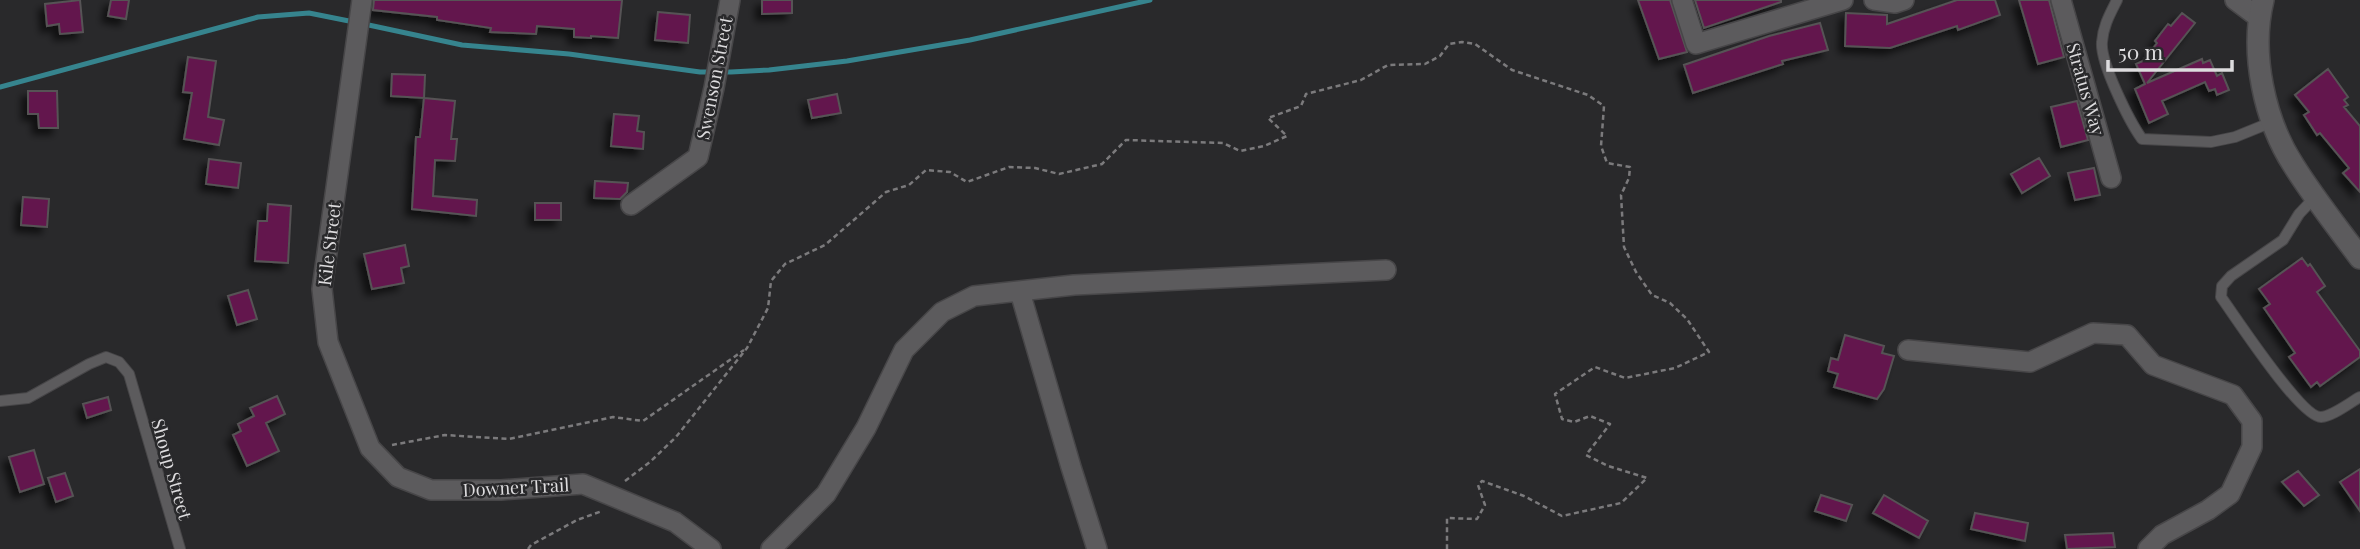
<svg xmlns="http://www.w3.org/2000/svg" width="2360" height="549" viewBox="0 0 2360 549" font-family="'Playfair Display',serif">
	<defs>
		<filter id="shadow"><feDropShadow dx="-6" dy="6" stdDeviation="3.5" flood-color="#0009"/></filter>
	</defs>
	<rect width="100%" height="100%" fill="#29292b"/>
	<g fill="none" stroke-linecap="round" stroke-linejoin="round">
		<path stroke="#36848e" stroke-width="5" d="M364,24L462,45L569,54L700,72H731L769,70L847,61L970,40L1150,0
			M0,87L258,17L309,13L354,22"/>
	</g>
	<path fill="#64154d" stroke="#565355" stroke-width="2" filter="url(#shadow)" d="M80,0L83,32L60,34L59,24L47,26L45,4Z
		M111,0H129L126,19L108,16Z
		M374,0H622L618,38L591,36V38L574,37V29L537,26L536,34L490,32L491,28L437,20V17L373,10Z
		M762,0H792V13L762,14Z
		M1638,0H1670L1687,52L1659,59Z
		M1695,0H1781V2L1704,28Z
		M1957,0H1995L2000,15L1958,30L1957,26L1890,48L1845,46L1846,13L1887,15V24Z
		M2019,0H2049L2064,57L2038,64Z
		M658,12L690,15L688,43L655,40Z
		M2182,13L2195,23L2147,83L2202,59L2203,63L2210,60L2217,76L2222,73L2229,90L2217,95L2215,89L2209,91L2205,82L2162,101L2168,114L2149,123L2135,89L2145,84L2136,64L2143,61L2157,43L2155,41L2168,24L2171,26Z
		M1820,23L1828,50L1782,61L1783,64L1693,93L1684,65L1769,36Z
		M188,57L216,61L208,117L224,120L219,145L184,139L192,93L183,92Z
		M2328,69L2348,97L2344,100L2348,105L2344,107L2360,126V192L2343,173L2349,168L2320,133L2317,135L2304,115L2309,112L2295,95Z
		M392,74L425,75L424,98L391,96Z
		M28,91H57L58,128H39L38,114H28Z
		M837,94L841,113L812,118L808,100Z
		M424,98L455,101L451,139H457L455,161L435,160L433,196L477,200L476,216L412,209L416,137H420Z
		M2077,101L2088,140L2061,147L2051,107Z
		M614,114L639,116L637,131L644,132L643,149L611,146Z
		M2039,158L2050,176L2022,193L2011,174Z
		M209,159L241,163L238,188L206,184Z
		M2094,168L2100,195L2075,200L2068,173Z
		M595,181L628,183L627,192L620,199L594,198Z
		M23,197L49,199L47,227L21,225Z
		M535,203H561V220H535Z
		M268,204L291,206L288,263L255,261L258,221H267Z
		M405,245L409,266L401,268L404,283L372,289L364,254Z
		M2302,258L2308,266L2310,264L2325,286L2317,292L2360,351V357L2320,386L2317,382L2311,387L2289,357L2295,353L2264,308L2270,304L2259,289Z
		M248,290L257,319L237,325L228,296Z
		M1845,335L1884,346L1882,353L1894,356L1884,389L1877,399L1834,387L1838,374L1828,371L1831,358L1838,360Z
		M277,396L285,414L266,423L279,451L247,466L233,435L241,431L238,424L254,416L250,408Z
		M108,397L111,410L87,418L83,404Z
		M34,450L44,484L20,492L9,457Z
		M2360,469V511L2340,482Z
		M2298,471L2319,495L2304,506L2282,482Z
		M65,473L73,496L56,502L48,478Z
		M1821,495L1852,505L1846,521L1815,511Z
		M1884,495L1928,521L1919,538L1873,513Z
		M1975,513L2028,523L2025,541L1971,529Z
		M2113,533L2115,547L2067,549L2065,535Z"/>
	<g fill="none" stroke-linecap="round" stroke-linejoin="round">
		<g stroke="#474648" stroke-width="12">
			<path id="service" d="M2117,0C2110,14 2103,26 2102,42C2100,62 2129,121 2142,139L2211,142L2235,137L2272,122
				M2315,197L2299,214L2283,240L2231,276L2222,286L2221,297C2235,316 2301,418 2321,417C2333,416 2349,403 2360,397
				M0,401L28,398L89,364L106,357L119,362L129,374L180,549"/>
		</g>
		<g stroke="#474648" stroke-width="22">
			<path id="minor" d="M362,0L322,289L328,342L370,448L398,477L431,490H501L583,484L675,522L711,549
				M1682,0L1696,44L1843,0
				M1874,0L1895,3L1904,0
				M2061,0L2111,178
				M2235,0L2259,18
				M631,205L698,157L714,88L730,0
				M1020,292L1071,467L1097,549
				M1908,350L2030,362L2093,333L2127,335L2153,365L2233,395L2252,421V447L2230,494L2208,510L2162,535L2148,549
				M771,549L826,494L866,428L904,350L942,312L974,296L1074,285L1386,270"/>
		</g>
		<g stroke="#474648" stroke-width="24">
			<path id="tertiary" d="M2263,0C2250,53 2264,120 2294,166C2314,198 2338,228 2360,258"/>
		</g>
		<path stroke="#7b7a7c" stroke-width="2.5" stroke-dasharray="5 3.5" stroke-linecap="butt" d="M392,445L445,435L509,439L613,417L643,421L744,350
			M625,481L650,462L676,437L747,348L768,308L771,281L785,264L825,245L886,192L909,185L926,170L950,172L967,182L1009,167L1035,168L1059,174L1102,164L1126,140L1223,143L1240,151L1264,146L1287,136L1268,118L1301,106L1306,94L1361,80L1388,65L1425,64L1440,56L1449,44L1462,42L1475,44L1512,70L1588,95L1604,106L1601,146L1607,163L1630,167L1629,178L1621,195L1624,247L1636,272L1652,295L1670,303L1687,319L1709,352L1675,368L1625,378L1595,367L1555,394L1562,419L1574,422L1590,416L1610,424L1586,455L1608,466L1647,478L1621,503L1562,516L1524,496L1482,481L1478,485L1485,505L1477,519L1447,518V549
			M528,549L531,545L577,520L602,511"/>
		<use href="#service" stroke="#5c5b5d" stroke-width="10"/>
		<use href="#minor" stroke="#5c5b5d" stroke-width="19"/>
		<use href="#tertiary" stroke="#5c5b5d" stroke-width="21"/>
	</g>
	<g text-anchor="middle" dominant-baseline="central" stroke-width="5" stroke-linejoin="round" paint-order="stroke">
		<g font-size="18" fill="#dddcde" stroke="#29292b">
			<text transform="translate(714 78) rotate(-79)">Swenson Street</text>
			<text transform="translate(2086 89) rotate(74)">Stratus Way</text>
			<text transform="translate(329 244) rotate(-83)">Kile Street</text>
			<text transform="translate(172 469) rotate(74)">Shoup Street</text>
			<text transform="translate(516 487) rotate(-3)">Downer Trail</text>
		</g>
	</g>
	<path d="M2108 60v10h124v-10" fill="none" stroke="#dddcde" stroke-width="3.5"/>
	<text x="2118" y="60" font-size="21" fill="#dddcde" stroke="#29292b" stroke-width="5" paint-order="stroke">50 m</text>
</svg>
